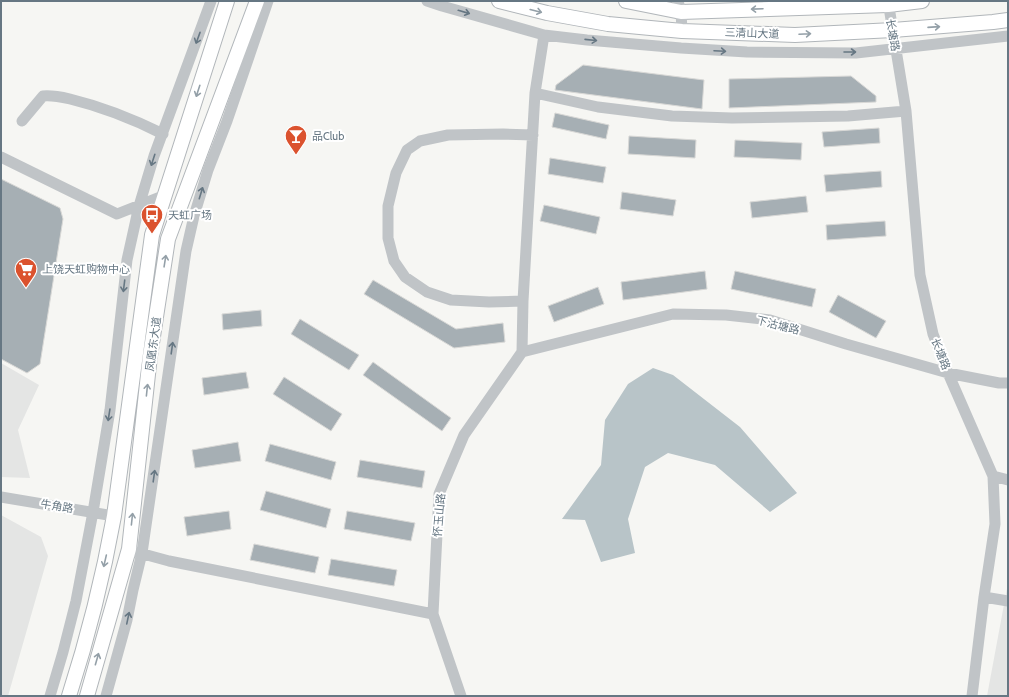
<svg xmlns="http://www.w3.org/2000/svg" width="1009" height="697" viewBox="0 0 1009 697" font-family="Cabin,'Noto Sans SC',sans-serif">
	<rect width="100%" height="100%" fill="#f6f6f3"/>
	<path fill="#e4e5e4" d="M1,363L39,385L18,430L30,478L1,477Z
		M1,515L41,537L48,556L8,696H1Z
		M1008,583V696H987Z"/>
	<path fill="#b8c4c8" d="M653,368L673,375L740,427L797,493L770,512L715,465L668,453L645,467L628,519L635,553L601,562L585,520L562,519L601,465L605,420L628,384Z"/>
	<path fill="#a6afb4" stroke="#d8d8d6" d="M583,65L704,80L702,109L555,90L556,85Z
		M851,76L876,96V102L729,108V79Z
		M555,113L609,125L606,139L552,127Z
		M879,128L880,143L824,147L822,132Z
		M629,136L696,140L695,158L628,154Z
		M735,140L802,143L801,160L734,157Z
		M550,158L606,167L603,183L548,174Z
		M881,171L882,187L826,192L824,175Z
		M1,179L60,208L63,219L40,364L27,373L1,359Z
		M622,192L676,200L673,216L620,209Z
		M806,196L808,212L752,218L750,202Z
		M544,205L600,217L596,234L540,221Z
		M885,221L886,236L827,240L826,225Z
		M705,271L707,289L623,300L621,282Z
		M735,271L816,289L812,307L731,289Z
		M373,280L456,329L503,323L505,342L454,348L364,294Z
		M598,287L604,304L554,322L548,306Z
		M838,295L886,321L876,338L829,312Z
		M261,310L262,326L223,330L222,314Z
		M300,319L359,355L349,370L291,334Z
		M373,362L451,418L442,431L363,375Z
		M246,372L249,388L204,395L202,378Z
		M284,377L342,414L331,431L273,394Z
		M238,442L241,461L195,468L192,450Z
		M270,444L336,462L331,480L265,461Z
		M360,460L425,471L422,488L357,477Z
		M266,491L331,509L326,528L260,510Z
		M229,511L231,529L187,536L184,517Z
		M347,511L415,523L411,541L344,529Z
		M254,544L319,557L315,573L250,560Z
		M331,559L397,570L394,586L328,575Z"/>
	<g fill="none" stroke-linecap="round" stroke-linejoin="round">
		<g stroke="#b1b6ba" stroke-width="16">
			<path id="major" d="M499,1L547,13L608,24L682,31L795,35L893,30L993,22L1008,20
				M626,1L681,12L888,5L922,1
				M69,696C88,637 103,577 114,516L152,235L227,1
				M87,696L129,549L150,356L168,239L257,1"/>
		</g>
		<path stroke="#c0c4c7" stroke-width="11" d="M427,1L442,6L544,35L587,40L681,48L747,52L856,53L1008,36
			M678,1L681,12L682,31
			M888,1L906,111L920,275L933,334L948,373L993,476L995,524L984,597L972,696
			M535,93L598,107L672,116L732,118L848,116L906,111
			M22,121L43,96C52,95 61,97 70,99C103,107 133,119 163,134
			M1,157L117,214L165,195
			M523,301L489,302L451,300L427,292L405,277L394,261L388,238V206L396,173L407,150L420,141L448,135L503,134L533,135
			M522,352L673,314L726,315L770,320L846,344L948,373L999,383H1008
			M522,352L523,301L535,93L544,35
			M993,476L1008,480
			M1,497L114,516
			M136,552L169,561L433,614
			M984,597L1008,601
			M50,696L63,652L76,601L93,512L110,410L127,260L139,206L154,156L211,1
			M106,696L127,620L133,590L142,553L186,251L194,216L208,170L227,121L268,1
			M461,696L433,614L439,494L464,435L522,352"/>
		<use href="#major" stroke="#fff" stroke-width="14"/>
	</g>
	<defs><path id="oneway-shaft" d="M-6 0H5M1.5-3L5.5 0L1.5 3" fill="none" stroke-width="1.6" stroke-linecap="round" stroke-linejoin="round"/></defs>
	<g stroke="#94a0a8">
		<use href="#oneway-shaft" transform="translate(757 9) rotate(178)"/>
		<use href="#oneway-shaft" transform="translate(536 11) rotate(14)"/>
		<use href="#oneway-shaft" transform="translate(934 27) rotate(-4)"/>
		<use href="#oneway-shaft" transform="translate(805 34) rotate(-3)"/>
		<use href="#oneway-shaft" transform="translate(198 91) rotate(108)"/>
		<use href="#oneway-shaft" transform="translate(165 261) rotate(-81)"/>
		<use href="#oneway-shaft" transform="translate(147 390) rotate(-84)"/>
		<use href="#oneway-shaft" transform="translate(132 519) rotate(-84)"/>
		<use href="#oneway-shaft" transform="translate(105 561) rotate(103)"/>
		<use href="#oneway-shaft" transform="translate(97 659) rotate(-74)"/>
	</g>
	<g stroke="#667783">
		<use href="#oneway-shaft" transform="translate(464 12) rotate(16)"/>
		<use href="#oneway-shaft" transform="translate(198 38) rotate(110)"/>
		<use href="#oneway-shaft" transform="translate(591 40) rotate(6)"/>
		<use href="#oneway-shaft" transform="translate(720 51) rotate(3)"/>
		<use href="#oneway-shaft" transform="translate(850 52)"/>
		<use href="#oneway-shaft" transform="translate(153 160) rotate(108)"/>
		<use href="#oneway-shaft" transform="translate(201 193) rotate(-73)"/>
		<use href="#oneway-shaft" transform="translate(124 286) rotate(97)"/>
		<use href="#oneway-shaft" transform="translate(172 348) rotate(-82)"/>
		<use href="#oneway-shaft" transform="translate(109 415) rotate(99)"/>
		<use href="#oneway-shaft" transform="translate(154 476) rotate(-82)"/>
		<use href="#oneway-shaft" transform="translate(128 618) rotate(-78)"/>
	</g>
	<defs>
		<g id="bar-pin" transform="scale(1.15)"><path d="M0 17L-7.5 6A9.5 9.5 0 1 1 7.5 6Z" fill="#db522e" stroke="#fff"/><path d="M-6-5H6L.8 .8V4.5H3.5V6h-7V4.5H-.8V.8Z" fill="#fff"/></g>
		<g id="bus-pin" transform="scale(1.15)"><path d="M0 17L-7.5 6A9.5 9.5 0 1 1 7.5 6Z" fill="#db522e" stroke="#fff"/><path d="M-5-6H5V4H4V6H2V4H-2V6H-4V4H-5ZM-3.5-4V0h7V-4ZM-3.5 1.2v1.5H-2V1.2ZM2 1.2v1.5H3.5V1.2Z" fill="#fff"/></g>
		<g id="supermarket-pin" transform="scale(1.15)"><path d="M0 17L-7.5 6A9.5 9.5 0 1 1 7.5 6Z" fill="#db522e" stroke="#fff"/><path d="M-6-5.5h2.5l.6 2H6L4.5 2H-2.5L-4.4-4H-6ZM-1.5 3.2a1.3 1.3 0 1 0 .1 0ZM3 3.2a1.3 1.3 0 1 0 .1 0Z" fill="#fff"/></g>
	</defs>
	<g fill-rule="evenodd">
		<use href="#bar-pin" x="296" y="136"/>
		<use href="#bus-pin" x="152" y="215"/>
		<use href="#supermarket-pin" x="26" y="269"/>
	</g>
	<g text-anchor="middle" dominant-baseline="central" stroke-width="4" stroke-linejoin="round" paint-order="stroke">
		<g font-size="11" fill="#667783" stroke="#fff">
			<text transform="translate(752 33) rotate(2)">三清山大道</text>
			<text transform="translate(893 35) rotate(80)">长塘路</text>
			<text transform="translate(778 325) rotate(14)">下沽塘路</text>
			<text transform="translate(153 344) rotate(-82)">凤凰东大道</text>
			<text transform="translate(941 354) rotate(69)">长塘路</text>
			<text transform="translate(57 506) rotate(9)">牛角路</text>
			<text transform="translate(439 515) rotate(-85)">怀玉山路</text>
		</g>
		<g font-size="11" fill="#667783" stroke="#fff" text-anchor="start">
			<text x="312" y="136">品Club</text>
			<text x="168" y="215">天虹广场</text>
			<text x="42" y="269">上饶天虹购物中心</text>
		</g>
	</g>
	<rect width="1009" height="697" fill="none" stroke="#667783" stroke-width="4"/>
</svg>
